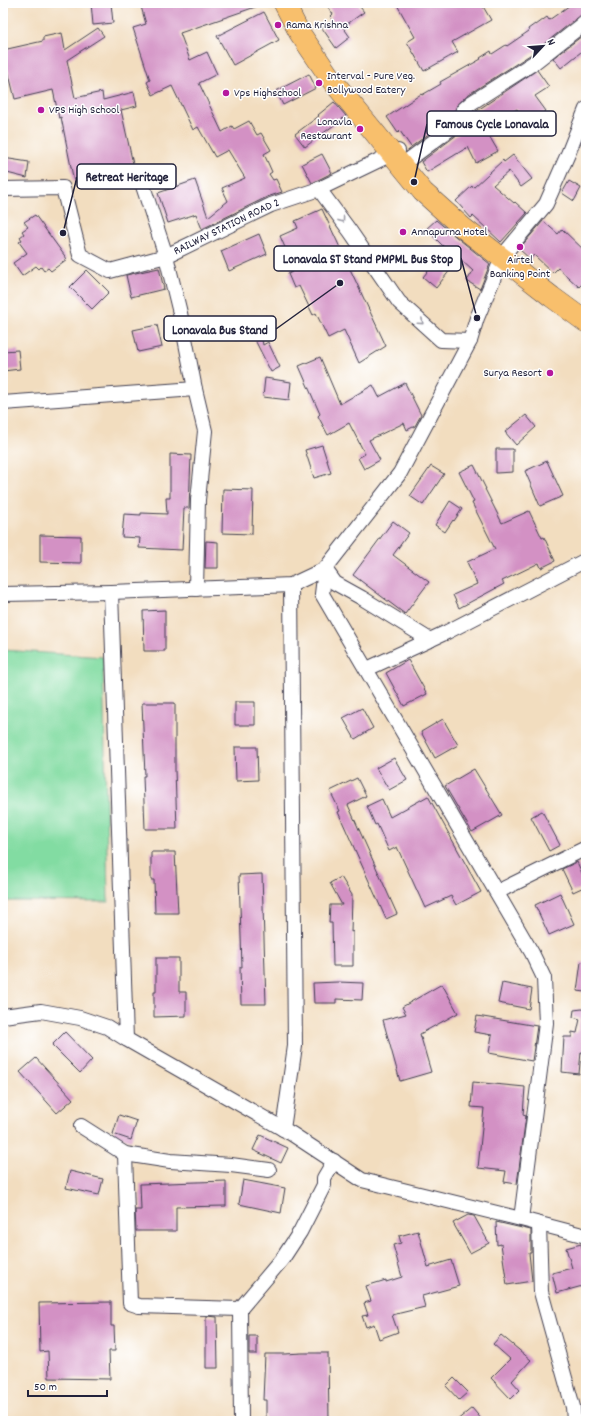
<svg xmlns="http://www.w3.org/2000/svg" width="589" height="1424" viewBox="0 0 589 1424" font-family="Dekko,sans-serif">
	<rect width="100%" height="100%" fill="#fff"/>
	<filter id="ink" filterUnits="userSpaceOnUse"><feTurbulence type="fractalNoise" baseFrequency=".025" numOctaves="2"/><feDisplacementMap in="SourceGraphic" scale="8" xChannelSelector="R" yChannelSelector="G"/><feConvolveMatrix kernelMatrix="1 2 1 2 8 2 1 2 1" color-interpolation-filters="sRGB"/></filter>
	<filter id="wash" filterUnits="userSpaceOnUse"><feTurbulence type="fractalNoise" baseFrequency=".012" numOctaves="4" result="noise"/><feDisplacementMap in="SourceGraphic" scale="16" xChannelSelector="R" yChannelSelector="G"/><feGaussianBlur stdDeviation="0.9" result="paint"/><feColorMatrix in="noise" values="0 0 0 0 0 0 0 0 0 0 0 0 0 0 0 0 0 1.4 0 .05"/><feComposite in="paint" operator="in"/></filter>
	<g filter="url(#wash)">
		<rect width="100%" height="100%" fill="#f2ddbf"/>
		<path fill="#82dca2" stroke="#527f6e" d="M3,650L103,657L108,902L3,901Z"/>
		<g id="blocks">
			<path fill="#d391c4" d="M91,3H111L113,23L93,25Z
				M140,3H264V4L180,33L190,60L207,52L217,74L199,83L222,132L232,126L234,129L249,121L257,135L261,133L271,150L264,154L272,172L269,174L273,180L276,179L282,192L267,197L202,229L196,214L168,223L158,193L195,180L208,217L228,201L222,188L245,178L228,150L215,157L198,127L193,130L172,86L153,95L147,82L150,80L133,28L146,24Z
				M333,3H357L364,12L343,27L350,37L336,48L322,28L333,21L330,17L333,14L328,7Z
				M396,3H481L491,20L452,42L458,52L424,71L407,42L415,37Z
				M573,3H586V14L581,15L530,55L466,96L456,107L453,116L411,147L400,131L398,133L387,117L421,94L422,95L441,84L440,82L481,59L480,58L491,51L492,54L506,45L507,46L529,31L528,29L535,24L536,25L547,17L549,20Z
				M264,12L279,40L233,65L217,36Z
				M98,28L104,36L67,60L75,98L102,92L103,100L134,92L137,106L121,110L135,173L105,179L104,175L74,182L61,117L59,118L53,90L15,99L3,50L43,41V37L62,33L65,50Z
				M586,33V48L561,68L553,58Z
				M537,70L549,87L535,96L546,111L529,125L517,109L485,129L498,151L476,163L468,147L427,172L421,162L466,128L469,123L472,114Z
				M309,74L316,88L283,105L276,91Z
				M334,102L346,116L305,147L295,134L319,116L318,115Z
				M322,154L332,173L312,183L302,164Z
				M513,155L532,179L521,187L509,171L493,185L514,203L515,202L527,213L501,242L473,216L471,218L456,201L472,186L473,188L503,160L504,162Z
				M3,158L29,162L27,178L3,172Z
				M569,181L581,188L574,201L562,193Z
				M322,209L386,346L359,363L344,330L328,338L316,313L313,315L299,286L294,288L288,274L292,272L290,268L293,266L280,236L298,228L295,221Z
				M35,215L67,259L51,271L48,268L44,271L41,267L39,269L36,266L22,276L13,263L27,253L19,242L22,240L20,237L24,234L22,231L28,227L24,222Z
				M436,220L455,236L490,264L480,289L467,281L473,271L461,260L460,261L458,260L436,288L423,277L446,249L426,229Z
				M543,221L558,234L562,229L586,252V280L579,287L558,268L553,273L534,255L530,259L519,249Z
				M259,234L267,254L229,271L221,251Z
				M159,268L164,289L131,297L126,275Z
				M87,270L109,292L92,309L70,287Z
				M258,318L263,345L268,342L280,367L271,372L253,336L235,340L232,323Z
				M157,325L162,347L138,352L133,330Z
				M18,350L20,369L3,371V351Z
				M320,357L340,404L373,385L379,397L405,383L421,415L415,426L407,430L404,423L369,440L380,460L364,469L358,458L365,454L349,423L328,435L318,416L320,414L299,366Z
				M265,378L291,382L289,400L263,397Z
				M526,415L536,427L516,445L505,432Z
				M322,445L331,473L314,478L305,450Z
				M496,449H513V472L496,473Z
				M170,454L191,455L189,508H184L182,550L139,548L140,538L122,537L124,514L141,515V513L167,514L166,498H170Z
				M547,461L563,496L540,506L525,471Z
				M474,465L486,489H485L502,523L529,511L542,538L544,537L555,561L541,568L539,563L502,581L504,584L459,608L453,595L477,584L467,562L495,549L472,503L474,502L459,472Z
				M431,466L444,474L423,505L410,496Z
				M223,489L253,490L252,534L222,533Z
				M450,501L462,509L454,521L453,520L445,532L435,525Z
				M393,521L409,533L393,555L429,582L405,614L353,575Z
				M40,535L81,536V563L40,562Z
				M206,541L218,542V568H205Z
				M165,610V651H144L143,611Z
				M408,660L427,694L404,706L386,673Z
				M235,702H255V725H235Z
				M142,703H175V770L177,829H145L143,776H145Z
				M362,708L373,728L355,739L343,718Z
				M443,719L458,745L435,758L421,732Z
				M235,747H257L258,780L236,781Z
				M394,758L407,780L389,790L376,768Z
				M474,769L502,815L472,832L445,786Z
				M357,778L366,796L348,805L397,914L386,919L338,812L340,811L330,791Z
				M428,796L481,892L456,905L451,896L425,908L397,847L389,851L377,824L375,825L367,806L382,799L390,817Z
				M542,811L560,845L549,851L531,817Z
				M151,852H175L178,913H155L154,880H151Z
				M577,862L586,882V886L573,892L562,869Z
				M262,874L266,1004H241L240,967H242L239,875Z
				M341,877L352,895L351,932L353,931V966H333L332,923H329L330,905H342L330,883Z
				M560,893L574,924L549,935L535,905Z
				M156,958H179V992H186V1016L154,1017V992H156Z
				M581,962L586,963V992L577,991Z
				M338,982L363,983L362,1000L336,999V1003H314L313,983Z
				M502,983L532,989L529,1009L498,1003Z
				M442,984L458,1013L420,1034L431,1072L400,1081L383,1020L406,1014L402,1007Z
				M582,1009L586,1010V1053L581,1052L579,1074L562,1072L564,1037H572V1032L577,1033L580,1019L573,1017L574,1010Z
				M477,1016L537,1026L532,1061L489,1053L492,1035L474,1032Z
				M65,1032L92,1060L80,1073L52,1045Z
				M36,1058L73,1099L57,1113L20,1072Z
				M473,1082L525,1087L523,1115L526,1116L517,1184L504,1182L506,1171L478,1168L484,1108L471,1107Z
				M119,1115L137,1121L131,1140L113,1134Z
				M260,1135L288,1148L281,1163L253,1150Z
				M70,1171L103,1179L99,1195L66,1188Z
				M243,1180L285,1188L281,1213L239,1204Z
				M226,1181V1206L176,1207V1231H136L135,1210H141L140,1184Z
				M468,1215L474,1216L489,1243L470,1253L453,1223Z
				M496,1222L531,1230V1253H529L532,1281L507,1285L501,1244L497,1245Z
				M418,1231L428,1267L451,1260L459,1286L422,1296L425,1307L392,1315L398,1332L379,1339L374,1324L366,1327L362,1316L368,1315L364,1303L371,1301L366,1286L386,1280V1282L402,1277L393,1245L401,1243L399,1236Z
				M581,1244L586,1261V1285L557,1293L552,1273L572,1268L566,1248Z
				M111,1302V1326H114L115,1351H109L110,1379L49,1378L48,1351L40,1352L39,1303Z
				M206,1316L217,1317L218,1368H206Z
				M501,1335L531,1360L512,1381L520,1390L511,1399L491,1378L510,1359L493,1344Z
				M249,1336H257V1354H249Z
				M302,1353H328L329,1421H266V1400H263L265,1354H285Z
				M454,1378L468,1392L459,1400L446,1386Z
				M472,1408L483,1421H456Z"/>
		</g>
	</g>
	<g filter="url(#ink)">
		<use href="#blocks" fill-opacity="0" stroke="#413e4f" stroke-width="1"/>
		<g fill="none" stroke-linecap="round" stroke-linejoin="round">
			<g stroke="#413e4f" stroke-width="16">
				<g id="minor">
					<path d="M407,161L461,121L464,109L471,103L535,62L586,22"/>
					<path d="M3,189L63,188L80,255L110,271L166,256L143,186"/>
					<path d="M319,189L350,231L399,302L441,340L470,341"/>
					<path d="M3,403L195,389"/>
					<path d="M325,569L322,594L532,953L544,978L546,1023L521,1219"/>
					<path d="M325,569L335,583L362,598L430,640"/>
					<path id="s1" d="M196,589L198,500L205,431L195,389L180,313L166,256L271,205L319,189L398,151"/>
					<path d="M111,592L126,1039"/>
					<path d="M3,594L111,592L291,585L325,569L400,473L470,341L477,318L502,258L505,253L546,204L568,154L586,109"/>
					<path d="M367,669L447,632L586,560"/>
					<path d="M497,892L586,848"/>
					<path d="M3,1016L41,1011L80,1018L107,1027L126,1039L292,1134L362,1180L521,1219L586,1236"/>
					<path d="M81,1126L125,1154L170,1161L231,1165L269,1170"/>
					<path d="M283,1129L295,1046L291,585"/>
					<path d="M125,1154L130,1303L139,1306L240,1309"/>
					<path d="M539,1224L541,1292L573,1407L574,1421"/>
					<path d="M241,1421L240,1309L283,1258L300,1232L324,1185V1178L334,1161"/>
				</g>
			</g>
			<g stroke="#413e4f" stroke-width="22">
				<path id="highway" d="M284,3L299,32L331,79L423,192L462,227L552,297L586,322"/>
			</g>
			<use href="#minor" stroke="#fff" stroke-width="14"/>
			<use href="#highway" stroke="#f8bf6c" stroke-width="21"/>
		</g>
		<defs><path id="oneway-chevron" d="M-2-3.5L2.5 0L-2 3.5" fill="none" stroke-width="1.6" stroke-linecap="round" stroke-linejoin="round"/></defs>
		<g stroke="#9c9ca7">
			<use href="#oneway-chevron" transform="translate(342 220) rotate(54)"/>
			<use href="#oneway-chevron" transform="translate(421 322) rotate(42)"/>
		</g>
	</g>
	<g fill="#b5179e" stroke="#fff" stroke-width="1.5">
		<circle cx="278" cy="25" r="4"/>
		<circle cx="319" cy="83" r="4"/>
		<circle cx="226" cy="93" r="4"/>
		<circle cx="41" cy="110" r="4"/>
		<circle cx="360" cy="129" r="4"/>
		<circle cx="403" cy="232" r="4"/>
		<circle cx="520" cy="247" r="4"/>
		<circle cx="550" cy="373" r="4"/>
	</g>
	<g text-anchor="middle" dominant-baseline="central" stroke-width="3" stroke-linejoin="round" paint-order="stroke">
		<g font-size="12" fill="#22223b" stroke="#fff" text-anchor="start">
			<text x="286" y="25">Rama Krishna</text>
			<text x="327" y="76">Interval - Pure Veg.<tspan x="327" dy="14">Bollywood Eatery</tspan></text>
			<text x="234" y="93">Vps Highschool</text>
			<text x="49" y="110">VPS High School</text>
			<text x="352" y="122" text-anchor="end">Lonavla<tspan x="352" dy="14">Restaurant</tspan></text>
			<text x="411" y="232">Annapurna Hotel</text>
			<text x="520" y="260" text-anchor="middle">Airtel<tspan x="520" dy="14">Banking Point</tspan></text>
			<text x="542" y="373" text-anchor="end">Surya Resort</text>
		</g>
		<g font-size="12" fill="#22223b" stroke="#fff">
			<text stroke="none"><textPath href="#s1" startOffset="405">RAILWAY STATION ROAD 2</textPath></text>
		</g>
	</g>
	<path fill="none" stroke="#22223b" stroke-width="1.5" d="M414 182L427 124M63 233L77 177M477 318L461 258M340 283L276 329"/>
	<g fill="#22223b" stroke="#fff" stroke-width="1.5">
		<circle cx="414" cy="182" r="4"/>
		<circle cx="63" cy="233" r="4"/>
		<circle cx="477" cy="318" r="4"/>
		<circle cx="340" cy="283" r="4"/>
	</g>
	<g fill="#fff" stroke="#22223b" stroke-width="1.5">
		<rect x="427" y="111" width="129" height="25" rx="4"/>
		<rect x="77" y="164" width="99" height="25" rx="4"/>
		<rect x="274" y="246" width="187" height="25" rx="4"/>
		<rect x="164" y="316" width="112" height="25" rx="4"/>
	</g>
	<g font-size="13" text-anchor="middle" font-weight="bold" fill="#22223b">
		<text x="492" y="128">Famous Cycle Lonavala</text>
		<text x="127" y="181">Retreat Heritage</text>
		<text x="368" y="263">Lonavala ST Stand PMPML Bus Stop</text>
		<text x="220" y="334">Lonavala Bus Stand</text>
	</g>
	<rect width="589" height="1424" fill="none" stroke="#fff" stroke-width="16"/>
	<g transform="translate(543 46) rotate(64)" stroke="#ffffff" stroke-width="3" paint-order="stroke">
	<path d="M0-3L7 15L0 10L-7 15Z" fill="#22223b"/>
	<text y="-6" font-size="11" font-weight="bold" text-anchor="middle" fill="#22223b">N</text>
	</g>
	<path d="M28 1390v6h79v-6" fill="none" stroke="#22223b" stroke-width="2"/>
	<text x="34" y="1390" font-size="12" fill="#22223b" stroke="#ffffff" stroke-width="3" paint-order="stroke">50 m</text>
</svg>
